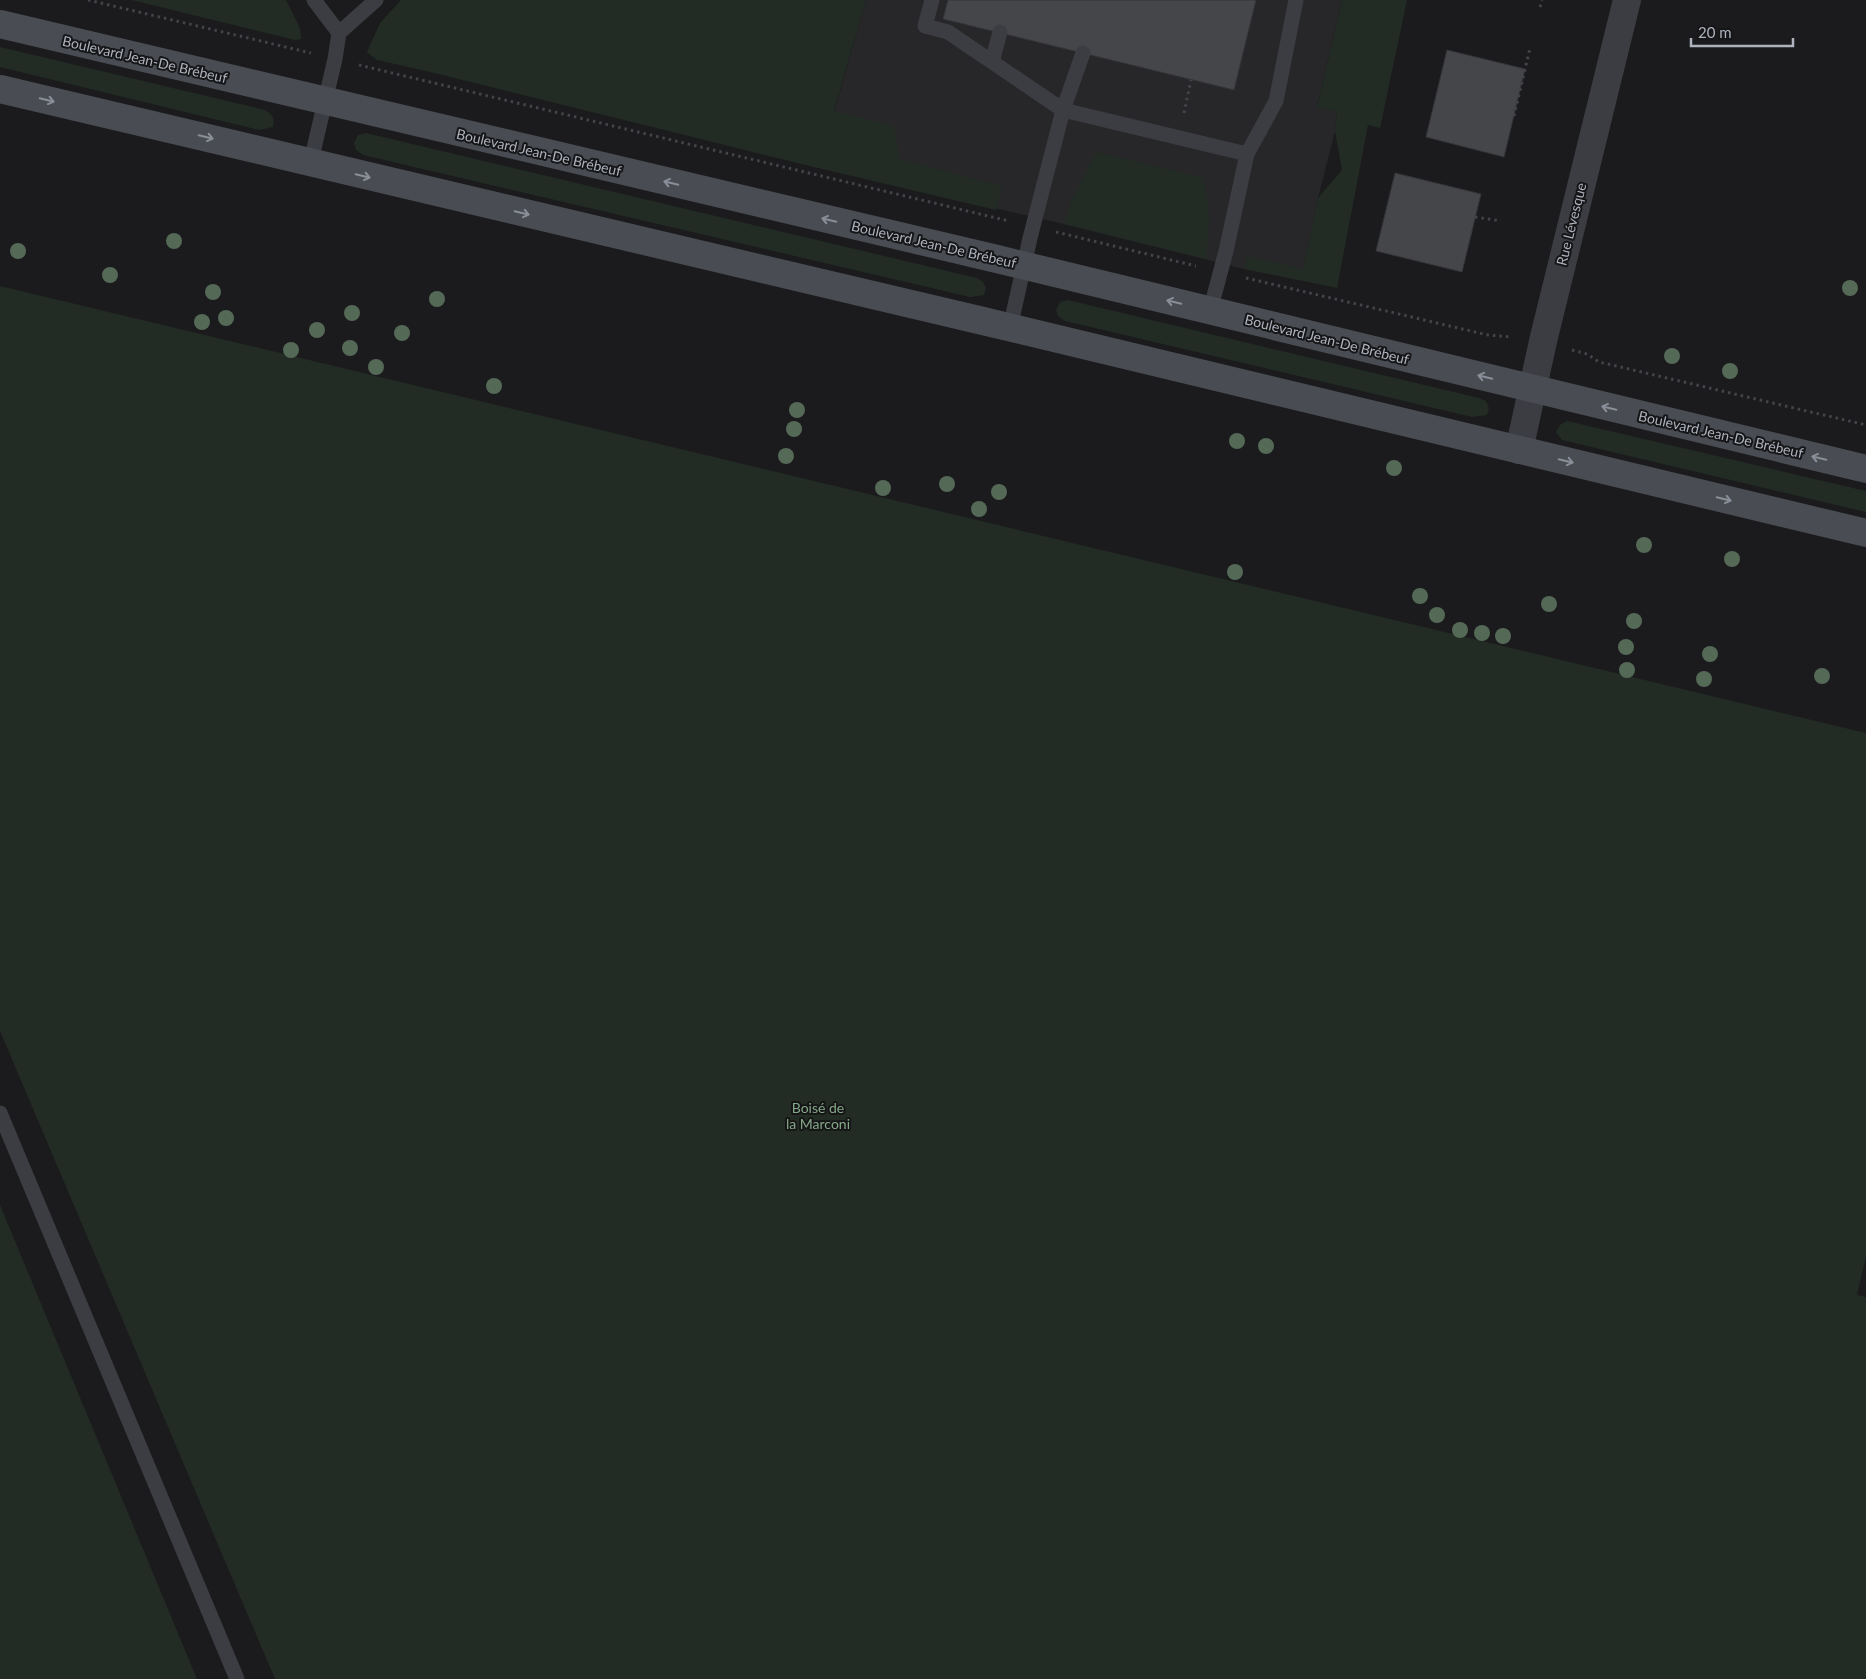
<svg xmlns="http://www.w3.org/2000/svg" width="1866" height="1679" viewBox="0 0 1866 1679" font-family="Lato,sans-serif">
	<rect width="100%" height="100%" fill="#1b1b1d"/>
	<path fill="#27272a" d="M866,0H1342L1317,107L1337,111L1335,131L1318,198L1301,279L1244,269L1064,224L814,167L833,116Z"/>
	<path fill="#222c24" d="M132,0H286L300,28L301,39L295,40Z
		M401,0H866L834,111L894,126L900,159L1002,186L996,210L814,167L426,71L377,60L367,52L380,23Z
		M1342,0H1407L1380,128L1368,125L1337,288L1244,269L1247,256L1303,269L1318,198L1342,170L1335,131L1337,111L1317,108Z
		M0,47L265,110C273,115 275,118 273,127L259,130L0,67Z
		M366,133L977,278L983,282L986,288L984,295L970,297L363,155L356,150L354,143L358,135Z
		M1096,152L1202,177C1212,205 1209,230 1206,259L1064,224L1071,202Z
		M0,286L1866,733V1257L1857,1295L1866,1297V1679H275L0,1031Z
		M1068,300L1479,398L1486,401L1489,408L1487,415L1472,417L1065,321L1058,316L1056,310L1060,302Z
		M1567,421L1866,491V512L1562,440L1556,432L1560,425Z
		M0,1205L197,1679H0Z"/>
	<path fill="#45464a" stroke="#353539" d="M948,0H1256L1234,90L943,19Z
		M1447,50L1525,69L1504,157L1426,137Z
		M1395,173L1481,194L1462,272L1376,251Z"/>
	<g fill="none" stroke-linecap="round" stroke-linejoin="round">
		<path stroke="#424449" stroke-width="3" stroke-dasharray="2.5 4" stroke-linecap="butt" d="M88,0L311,53
			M1540,7L1542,0
			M359,65L1009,221
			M1184,113L1191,80
			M1514,116L1530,48
			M1475,217L1501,221
			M1056,232L1196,266
			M1246,278L1488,335L1512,337
			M1572,350L1587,354L1599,362L1866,425"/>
		<path stroke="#3c3d42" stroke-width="15" d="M314,0L339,33
			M932,0L925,26L948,32L1063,110L1083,53
			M992,62L1000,32
			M1247,154L1276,101L1296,0
			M311,161L335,59L339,33L376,0
			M1010,328L1030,238L1063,110L1247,154L1226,251L1210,311
			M0,1113L237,1679"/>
		<path stroke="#3c3d42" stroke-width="28" d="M1519,450L1544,337L1627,0"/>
		<path stroke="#494c52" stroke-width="28" d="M0,24L997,259L1866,469
			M0,89L983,321L1866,533"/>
	</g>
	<g fill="#556957">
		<circle cx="174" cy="241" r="8"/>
		<circle cx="18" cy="251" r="8"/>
		<circle cx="110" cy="275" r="8"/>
		<circle cx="1850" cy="288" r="8"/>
		<circle cx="213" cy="292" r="8"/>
		<circle cx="437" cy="299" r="8"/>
		<circle cx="352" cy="313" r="8"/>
		<circle cx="226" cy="318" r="8"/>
		<circle cx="202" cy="322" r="8"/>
		<circle cx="317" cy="330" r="8"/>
		<circle cx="402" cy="333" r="8"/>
		<circle cx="350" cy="348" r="8"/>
		<circle cx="291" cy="350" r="8"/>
		<circle cx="1672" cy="356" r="8"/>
		<circle cx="376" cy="367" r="8"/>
		<circle cx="1730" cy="371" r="8"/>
		<circle cx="494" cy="386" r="8"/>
		<circle cx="797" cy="410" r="8"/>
		<circle cx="794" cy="429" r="8"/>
		<circle cx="1237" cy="441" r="8"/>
		<circle cx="1266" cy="446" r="8"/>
		<circle cx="786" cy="456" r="8"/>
		<circle cx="1394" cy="468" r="8"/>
		<circle cx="947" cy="484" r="8"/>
		<circle cx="883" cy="488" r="8"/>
		<circle cx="999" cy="492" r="8"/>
		<circle cx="979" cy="509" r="8"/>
		<circle cx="1644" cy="545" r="8"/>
		<circle cx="1732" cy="559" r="8"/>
		<circle cx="1235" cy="572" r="8"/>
		<circle cx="1420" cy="596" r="8"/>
		<circle cx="1549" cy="604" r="8"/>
		<circle cx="1437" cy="615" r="8"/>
		<circle cx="1634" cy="621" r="8"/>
		<circle cx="1460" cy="630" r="8"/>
		<circle cx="1482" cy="633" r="8"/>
		<circle cx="1503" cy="636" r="8"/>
		<circle cx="1626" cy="647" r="8"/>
		<circle cx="1710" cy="654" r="8"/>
		<circle cx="1627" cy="670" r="8"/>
		<circle cx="1822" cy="676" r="8"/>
		<circle cx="1704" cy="679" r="8"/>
	</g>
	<defs><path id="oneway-shaft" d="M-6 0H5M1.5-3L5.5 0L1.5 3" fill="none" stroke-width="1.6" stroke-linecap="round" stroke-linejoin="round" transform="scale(1.25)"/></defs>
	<g stroke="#8a8e98">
		<use href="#oneway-shaft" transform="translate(47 100) rotate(13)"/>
		<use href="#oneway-shaft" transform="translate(206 137) rotate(13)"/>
		<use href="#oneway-shaft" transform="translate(363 176) rotate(13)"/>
		<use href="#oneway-shaft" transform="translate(671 183) rotate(-167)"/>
		<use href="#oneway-shaft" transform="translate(522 213) rotate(13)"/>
		<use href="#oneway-shaft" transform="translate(829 220) rotate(-167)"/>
		<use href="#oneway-shaft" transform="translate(1174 302) rotate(-166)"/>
		<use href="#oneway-shaft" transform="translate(1485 377) rotate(-166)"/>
		<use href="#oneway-shaft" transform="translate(1609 408) rotate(-167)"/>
		<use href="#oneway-shaft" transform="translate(1819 458) rotate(-167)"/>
		<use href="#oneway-shaft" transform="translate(1566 461) rotate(14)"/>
		<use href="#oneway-shaft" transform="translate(1724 499) rotate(14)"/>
	</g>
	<g text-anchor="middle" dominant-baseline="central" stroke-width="4" stroke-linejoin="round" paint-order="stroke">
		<g font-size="14" fill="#adb2bd" stroke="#161618">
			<text transform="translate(145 59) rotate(13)">Boulevard Jean-De Brébeuf</text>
			<text transform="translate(539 152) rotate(13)">Boulevard Jean-De Brébeuf</text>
			<text transform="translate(1571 224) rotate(-76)">Rue Lévesque</text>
			<text transform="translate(934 244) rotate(13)">Boulevard Jean-De Brébeuf</text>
			<text transform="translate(1327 339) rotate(14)">Boulevard Jean-De Brébeuf</text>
			<text transform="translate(1721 434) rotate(13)">Boulevard Jean-De Brébeuf</text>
		</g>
		<g font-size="14" fill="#84a887" stroke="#161618">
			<text x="818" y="1107">Boisé de<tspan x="818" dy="16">la Marconi</tspan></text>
		</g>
	</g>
	<path d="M1691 38v8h102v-8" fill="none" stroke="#adb2bd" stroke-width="2.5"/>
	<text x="1698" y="38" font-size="15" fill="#adb2bd" stroke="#161618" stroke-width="4" paint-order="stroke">20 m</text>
</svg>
